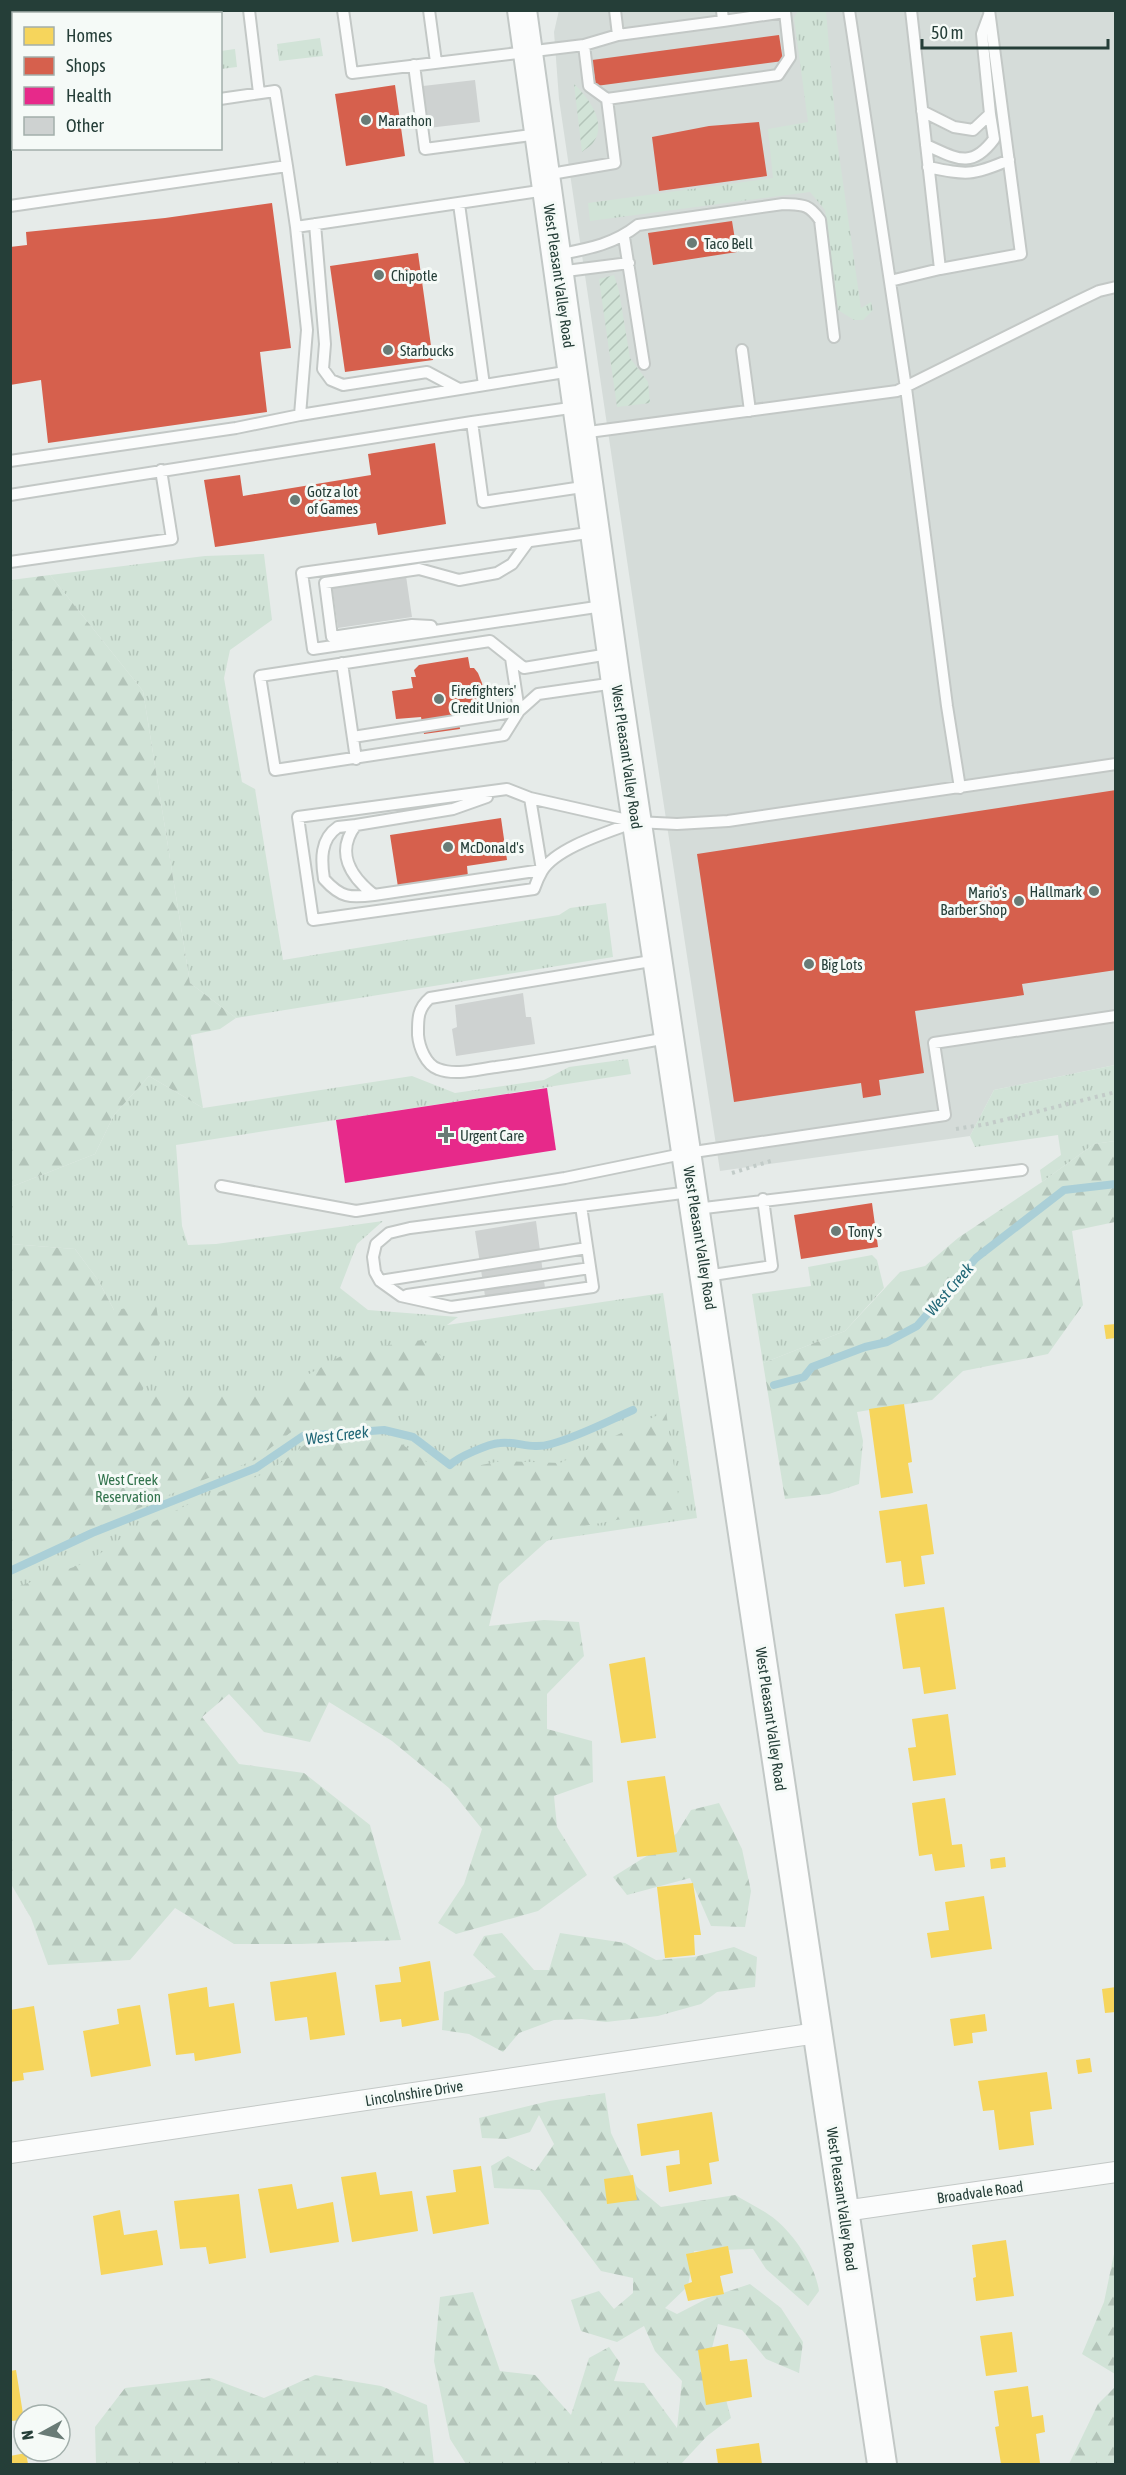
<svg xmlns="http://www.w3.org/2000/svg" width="1126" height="2475" viewBox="0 0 1126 2475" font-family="'Asap Condensed',sans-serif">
	<defs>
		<pattern id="grass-tufts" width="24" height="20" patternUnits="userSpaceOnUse" patternTransform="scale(1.5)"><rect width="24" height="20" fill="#d1e3d7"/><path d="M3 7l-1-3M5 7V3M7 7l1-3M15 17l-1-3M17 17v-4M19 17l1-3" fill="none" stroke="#b3c4b9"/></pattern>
		<pattern id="forest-firs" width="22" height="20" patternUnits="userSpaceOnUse" patternTransform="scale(1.5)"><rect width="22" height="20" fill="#d1e3d7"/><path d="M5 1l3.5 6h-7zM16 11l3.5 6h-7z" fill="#b3c4b9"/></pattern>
		<pattern id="garden-furrows" width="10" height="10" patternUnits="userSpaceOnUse" patternTransform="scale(1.5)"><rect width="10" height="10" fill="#d1e3d7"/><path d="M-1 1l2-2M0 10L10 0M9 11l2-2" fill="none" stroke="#b3c4b9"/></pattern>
	</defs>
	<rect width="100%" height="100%" fill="#e6ebe9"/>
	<path fill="#d5dcd9" d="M559,10L1115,11V1065L994,1090L970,1136L720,1171L643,669L559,99L554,32Z"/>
	<path fill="url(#grass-tufts)" d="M798,11H826L837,141L861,308L871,302L873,310L863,320H854L838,310L825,210L810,192L590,221L588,203L773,178L768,129L808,122L794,18Z
		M320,38L323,56L279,61L277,44Z
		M235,49L237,67L221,69V51Z
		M264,554L272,620L230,650L224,678L242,782L255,789L283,960L559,915L570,908L606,903L613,957L236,1018L190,983L143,691L50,575L205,556Z
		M628,1059L631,1074L176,1145L182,1226L188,1245L216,1244L383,1221L357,1244L340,1288L368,1310L458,1317L447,1325L663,1293L697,1518L11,1621V1389L114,1310L98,1280L75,1249L11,1244V1187L95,1154L114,1115L149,1076L203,1108L412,1076L455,1093L544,1080L569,1067Z
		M1115,1065V1141L1094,1144L1042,1182L1040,1170L1061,1155L1058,1135L975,1147L970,1136L994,1090Z
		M872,1255L877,1260L884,1288L845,1331L763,1363L752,1294L811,1286L808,1267Z"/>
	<path fill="url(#forest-firs)" d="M50,575L143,691L190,983L236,1018L220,1029L191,1035L203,1108L149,1076L114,1115L95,1154L11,1187V580Z
		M1115,1141V1222L1072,1231L1083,1305L1048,1354L963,1371L932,1400L857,1412L863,1441L859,1484L829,1494L785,1499L763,1363L845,1331L900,1272L925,1266L958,1238L1042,1182L1094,1144Z
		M11,1244L75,1249L98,1280L114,1310L156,1304L161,1340L142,1392L270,1396L350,1351L422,1340L443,1358L387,1422L299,1426L255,1460L198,1482L11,1565Z
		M666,1411L680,1508L558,1531L499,1584L489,1626L544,1620L579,1622L584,1656L547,1694V1729L592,1741L593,1782L554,1796L557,1827L587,1875L538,1911L456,1934L438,1923L464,1884L482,1829L449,1788L392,1741L329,1702L310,1742L264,1732L229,1694L202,1717L239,1764L304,1773L370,1825L401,1940L301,1944H234L175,1908L130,1960L48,1965L31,1918L11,1884V1589L88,1562L126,1535L185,1506L268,1472L306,1444L396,1440L442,1473L501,1461L560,1463Z
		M719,1803L742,1849L751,1891L745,1927L711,1926L690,1878L627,1895L613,1877L661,1847L677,1833L691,1810Z
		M502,1933L534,1970H549L560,1933L625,1943L656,1960L694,1957L734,1947L757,1957L755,1987L717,1992L701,2004L658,2016L606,2022L582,2019L554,2020L519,2033L503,2052L469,2034L442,2030L444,1992L496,1977L473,1955L484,1936Z
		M605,2093L611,2133L637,2187L661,2207L735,2195C748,2203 764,2210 776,2220C795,2236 816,2267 819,2291L808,2306L766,2269L753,2249L694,2251L688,2286L665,2308L677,2314L708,2298L750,2284L781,2308L803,2342L799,2373L766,2359L742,2330L718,2324L712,2348L731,2418L707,2436L681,2464H466L450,2439L434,2361L440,2297L473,2292L500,2371L535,2375L571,2415L589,2358L609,2347L620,2363L614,2381L644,2383L677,2428L682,2381L655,2351L644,2326L617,2342L581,2331L571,2300L599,2291L614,2309L633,2293V2278L601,2271L540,2190L494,2188L491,2166L508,2156L535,2171L554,2144L539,2115L530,2132L508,2139L482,2138L479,2118L549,2101Z
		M1114,2254H1115V2374L1082,2354L1104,2302Z
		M315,2375L381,2386L427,2405L434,2464H96L95,2427L125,2388L211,2378L264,2398Z
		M1115,2387V2464H1069L1098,2404Z"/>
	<path fill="url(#garden-furrows)" d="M574,84C588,97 608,123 593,143C591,146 585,149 582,152Z
		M614,275L619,291L630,358L648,382L650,403L617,407L599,279Z"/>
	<path fill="#f6d55c" d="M1116,1324V1338L1106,1339L1104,1325Z
		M904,1404L912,1462L908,1463L913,1493L881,1498L869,1409Z
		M927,1504L934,1554L921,1556L925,1584L904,1587L901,1561L886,1563L879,1511Z
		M944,1607L956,1689L924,1694L920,1667L903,1669L895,1614Z
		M645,1657L656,1738L621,1743L609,1664Z
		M948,1714L956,1775L913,1781L908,1748L916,1747L912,1719Z
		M665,1776L677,1852L637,1857L627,1781Z
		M945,1798L952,1845L962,1844L965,1867L935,1871L932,1854L919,1856L912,1803Z
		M1005,1857L1006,1867L991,1869L990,1859Z
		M693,1883L701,1935H694L695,1955L665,1958L657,1887Z
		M984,1896L992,1949L931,1958L927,1933L949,1930L945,1902Z
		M430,1961L439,2020L402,2027L401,2019L380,2022L375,1985L401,1982L399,1967Z
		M336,1972L345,2035L310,2040L307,2017L275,2021L270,1982Z
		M207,1987L209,2007L234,2003L241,2053L195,2061L194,2053L176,2055L168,1994Z
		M1116,1987V2012L1105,2013L1102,1989Z
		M140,2005L151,2066L91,2077L83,2031L119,2024L117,2009Z
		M34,2006L44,2070L23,2073L24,2080L10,2082V2010Z
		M985,2014L987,2031L972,2033L973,2043L954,2046L950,2019Z
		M1090,2058L1092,2072L1078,2074L1076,2060Z
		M1047,2072L1052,2109L1030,2112L1034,2145L999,2150L994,2110L983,2111L978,2081Z
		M712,2112L719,2161L709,2163L712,2184L669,2192L666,2166L680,2164L679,2150L641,2156L637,2124Z
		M481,2166L489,2224L433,2234L426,2196L456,2192L453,2170Z
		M376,2172L380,2195L412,2191L418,2231L352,2242L341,2177Z
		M633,2175L637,2200L607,2204L604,2179Z
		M292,2184L297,2209L333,2202L339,2242L270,2253L258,2189Z
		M239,2194L246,2258L209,2264L206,2247L180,2249L174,2201Z
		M120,2210L124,2235L157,2230L163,2265L101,2275L93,2216Z
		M1006,2240L1014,2296L976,2301L973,2278L976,2277L972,2245Z
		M728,2246L733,2273L720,2276L724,2294L688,2301L684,2285L692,2282L686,2254Z
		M1012,2332L1017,2372L986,2376L980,2336Z
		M728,2344L730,2361L747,2359L752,2397L706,2405L698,2350Z
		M16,2370L24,2420L10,2421V2371Z
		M1028,2386L1032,2417L1043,2415L1045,2432L1036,2434L1040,2463L1001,2464L995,2427L999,2426L994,2391Z
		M759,2443L762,2464H718L716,2449Z
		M26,2453L28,2464H10V2456Z"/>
	<path fill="#d6604d" d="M779,35L783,61L596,86L592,60Z
		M395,85L405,156L346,166L335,94Z
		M759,122L767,176L659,191L652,137L709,126Z
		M272,203L291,348L260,352L267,412L48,443L41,380L10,385V247L27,245L26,232L165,218Z
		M732,221L737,252L653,265L648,233Z
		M418,253L433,360L345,372L330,266Z
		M435,443L446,524L378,535L376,523L215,547L204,480L240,475L243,496L371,475L368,454Z
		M468,657L470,668H474L478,673L482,683L487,706L457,711L460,729L424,734L421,717L396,719L392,691L413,688L411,677H416L414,670L419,665Z
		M1116,790V970L1022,984L1024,995L915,1011L924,1073L879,1080L881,1095L863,1098L861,1083L734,1102L697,854Z
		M501,818L507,860L467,866L468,877L398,887L390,835Z
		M872,1203L878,1247L801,1259L794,1215Z"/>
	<path fill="#e7298a" d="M547,1088L556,1150L345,1183L336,1120Z"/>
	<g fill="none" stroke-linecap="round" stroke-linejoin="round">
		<path stroke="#aacfd7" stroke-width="8" d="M774,1385L804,1377L812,1367L865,1347L887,1342L917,1326L976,1258L1064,1190L1116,1184
			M10,1571L92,1533L256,1468L303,1436L384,1430L413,1437L450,1465C458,1457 488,1444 500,1443C518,1441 531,1450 551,1444C580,1436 606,1422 633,1410"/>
	</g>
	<path fill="#ced2d1" d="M475,80L480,122L428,128L423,86Z
		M406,576L412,617L338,628L332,586Z
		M523,993L526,1017H531L535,1044L456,1056L452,1029L457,1027L455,1005Z
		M536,1221L545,1288L485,1296L475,1231Z"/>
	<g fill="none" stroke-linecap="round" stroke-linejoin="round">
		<g stroke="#c3c8c6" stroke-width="14">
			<path id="service" d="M249,10L259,93
				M343,10L352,73L584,45L618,35L723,21
				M429,10L436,62
				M615,10L618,35
				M849,10L906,388L947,706L960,788
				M911,10L940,269
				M414,65L425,149L539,134
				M220,99L275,91L287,166
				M607,99L778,75L790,57L785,12L723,21L722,10
				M922,111L954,127L973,130L990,114L982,34L989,15
				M10,127H14
				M926,145C956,158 971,170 994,139L990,114
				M928,167C967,175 972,176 1009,160
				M545,175L615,163L607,99L589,86L584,45
				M546,190L296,227L307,330L300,415L571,371
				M459,204L484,385
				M10,206L287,166L296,227
				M315,224L325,344L323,369L331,380L343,385L427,372L459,389
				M624,237L644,364
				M556,255C587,249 613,245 638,225L783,204C802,205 808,203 820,220L834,337
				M558,272L629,263
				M890,281L940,269L1021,254L989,10
				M742,350L750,411
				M577,407L472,422L483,502L589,486
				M581,433L897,391L1076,302L1099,291L1116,287
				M10,461L236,428L300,415
				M10,495L472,422
				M595,532L302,573L313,649L603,606
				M10,562L172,539L161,470
				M431,626L412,625L332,637L325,583L419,569L459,580L497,573L512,564L528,542
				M609,654L524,668L490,641L260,676L275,770L504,735L519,711L538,694L615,683
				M342,663L356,759
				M353,737L519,711L511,658
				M487,797L453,809L356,825C335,852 350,876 374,895L542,870L530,798
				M635,822C609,832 557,847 542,871C539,876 536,883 534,889L313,920L298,817L507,789L530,798L636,822L677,824L728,821L1116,764
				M356,825L338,827C320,839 321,860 324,879C341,898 350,898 374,895
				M657,960L430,998C417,1009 418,1020 418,1035C419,1047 426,1065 438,1069C456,1076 478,1069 496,1067C554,1059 611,1048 668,1038
				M221,1186L356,1211L565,1178L687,1153L945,1115L934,1043L1116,1016
				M581,1206L593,1287L451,1307L401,1296L380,1281L375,1272L373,1257L376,1244L389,1233L410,1228L690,1192
				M696,1209L1022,1170
				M706,1276L772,1266L763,1199
				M380,1281L587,1248
				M407,1295L590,1268"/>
		</g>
		<g stroke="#c3c8c6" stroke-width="22">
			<path id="minor" d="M10,2153L817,2033
				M844,2211L1116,2172"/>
		</g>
		<g stroke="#c2c8c6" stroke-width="32">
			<path id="secondary" d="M522,10L616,683L882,2464"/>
		</g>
		<g stroke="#c2cac8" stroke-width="34">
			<path id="primary" d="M134,14L156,10
				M10,30H14"/>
		</g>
		<path stroke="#c2cbc8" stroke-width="4" stroke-dasharray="3 4.5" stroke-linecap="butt" d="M956,1129L987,1124L1116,1092
			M732,1173L774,1160"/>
		<use href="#service" stroke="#fbfcfc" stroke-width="10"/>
		<use href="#minor" stroke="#fbfcfc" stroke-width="20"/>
		<use href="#secondary" stroke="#fbfcfc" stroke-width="28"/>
		<use href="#primary" stroke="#cfd6d4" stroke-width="32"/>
	</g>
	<g fill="#697b76" stroke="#f5faf7" stroke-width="2">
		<circle cx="366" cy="120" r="6"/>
		<circle cx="692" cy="243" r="6"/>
		<circle cx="379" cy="275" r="6"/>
		<circle cx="388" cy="350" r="6"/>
		<circle cx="295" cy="500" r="6"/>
		<circle cx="439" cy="699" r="6"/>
		<circle cx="448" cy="847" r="6"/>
		<circle cx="1094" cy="891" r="6"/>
		<circle cx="1019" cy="901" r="6"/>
		<circle cx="809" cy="964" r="6"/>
		<path d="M443 1126h6v6h6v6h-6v6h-6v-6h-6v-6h6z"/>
		<circle cx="836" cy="1231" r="6"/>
	</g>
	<g text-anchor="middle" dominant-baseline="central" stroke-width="6" stroke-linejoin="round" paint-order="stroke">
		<g font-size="15" fill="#253e38" stroke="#f5faf7" text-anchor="start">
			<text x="378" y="120">Marathon</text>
			<text x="704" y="243">Taco Bell</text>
			<text x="391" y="275">Chipotle</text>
			<text x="400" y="350">Starbucks</text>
			<text x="307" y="491">Gotz a lot<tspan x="307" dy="17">of Games</tspan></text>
			<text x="451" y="690">Firefighters'<tspan x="451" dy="17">Credit Union</tspan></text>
			<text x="460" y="847">McDonald's</text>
			<text x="1082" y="891" text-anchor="end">Hallmark</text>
			<text x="1007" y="892" text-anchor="end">Mario's<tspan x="1007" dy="17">Barber Shop</tspan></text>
			<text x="821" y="964">Big Lots</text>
			<text x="460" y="1135">Urgent Care</text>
			<text x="848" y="1231">Tony's</text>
		</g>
		<g font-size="15" fill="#253e38" stroke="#f5faf7">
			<text transform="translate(559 276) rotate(82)">West Pleasant Valley Road</text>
			<text transform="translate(627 757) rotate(82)">West Pleasant Valley Road</text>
			<text transform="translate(700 1238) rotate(81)">West Pleasant Valley Road</text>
			<text transform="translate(771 1719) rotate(82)">West Pleasant Valley Road</text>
			<text transform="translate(414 2093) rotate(-9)">Lincolnshire Drive</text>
			<text transform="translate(980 2192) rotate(-8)">Broadvale Road</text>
			<text transform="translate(842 2199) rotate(82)">West Pleasant Valley Road</text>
		</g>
		<g font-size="15" fill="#31734c" stroke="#f5faf7">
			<text x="128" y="1479">West Creek<tspan x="128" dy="17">Reservation</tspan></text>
		</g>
		<g font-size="16" font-style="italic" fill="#216777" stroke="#f5faf7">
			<text transform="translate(949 1289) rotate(-49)">West Creek</text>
			<text transform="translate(337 1435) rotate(-7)">West Creek</text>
		</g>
	</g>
	<rect width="1126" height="2475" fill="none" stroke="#253e38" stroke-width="24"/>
	<rect x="12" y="12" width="210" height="138" fill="#f5faf7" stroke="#a2afab" stroke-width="1.5"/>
	<rect x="24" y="27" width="30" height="18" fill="#f6d55c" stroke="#a2afab" stroke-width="1.5"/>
	<text x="66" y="42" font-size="18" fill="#253e38">Homes</text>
	<rect x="24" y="57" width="30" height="18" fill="#d6604d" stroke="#a2afab" stroke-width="1.5"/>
	<text x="66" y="72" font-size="18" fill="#253e38">Shops</text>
	<rect x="24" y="87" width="30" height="18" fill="#e7298a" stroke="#a2afab" stroke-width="1.5"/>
	<text x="66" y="102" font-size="18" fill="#253e38">Health</text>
	<rect x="24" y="117" width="30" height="18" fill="#ced2d1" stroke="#a2afab" stroke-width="1.5"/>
	<text x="66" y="132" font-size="18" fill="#253e38">Other</text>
	<g transform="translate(42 2433) rotate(262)"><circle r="28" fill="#f5faf7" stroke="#a2afab" stroke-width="1.5"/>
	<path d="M0-4.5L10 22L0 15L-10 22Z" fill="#697b76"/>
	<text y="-9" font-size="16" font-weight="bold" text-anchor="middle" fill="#253e38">N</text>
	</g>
	<path d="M922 39v9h186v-9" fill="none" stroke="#253e38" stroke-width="3"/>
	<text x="931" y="39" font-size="18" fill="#253e38" stroke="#f5faf7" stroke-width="4.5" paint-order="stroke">50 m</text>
</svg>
